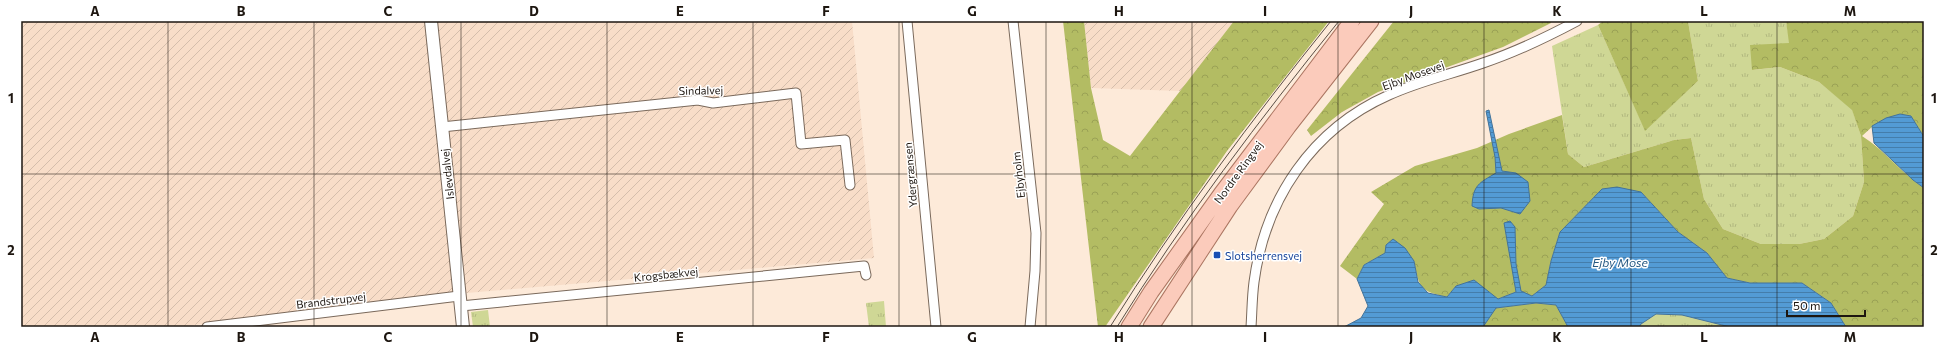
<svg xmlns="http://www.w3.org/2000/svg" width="1945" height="348" viewBox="0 0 1945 348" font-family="Commissioner,sans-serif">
	<defs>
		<pattern id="industrial-furrows" width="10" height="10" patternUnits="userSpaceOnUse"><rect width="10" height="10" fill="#f8ddc8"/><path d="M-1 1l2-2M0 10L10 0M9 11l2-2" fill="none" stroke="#d4bdab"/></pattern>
		<pattern id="grass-tufts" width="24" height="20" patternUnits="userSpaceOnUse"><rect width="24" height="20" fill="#cfd795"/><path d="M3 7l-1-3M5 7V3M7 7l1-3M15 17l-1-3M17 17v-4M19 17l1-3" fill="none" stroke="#b1b87f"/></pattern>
		<pattern id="forest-crowns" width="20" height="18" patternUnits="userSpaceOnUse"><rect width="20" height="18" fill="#b3bc63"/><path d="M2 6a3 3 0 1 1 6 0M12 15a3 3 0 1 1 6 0" fill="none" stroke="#9aa155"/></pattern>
		<pattern id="water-rules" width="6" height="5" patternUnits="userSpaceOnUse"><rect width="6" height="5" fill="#539bd5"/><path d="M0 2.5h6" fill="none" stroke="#447dab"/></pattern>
	</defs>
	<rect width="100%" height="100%" fill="#fdead9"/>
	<path fill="url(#industrial-furrows)" d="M21,21H852L874,258L444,295L177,327H21Z
		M1084,21H1234L1181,91L1091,88Z"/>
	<path fill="url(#grass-tufts)" d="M1688,21H1786L1790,43L1753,70L1780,67L1819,82L1852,109L1861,136L1864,182L1853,216L1824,239L1799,244H1761L1723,229L1704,199L1691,138L1674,140L1584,167L1568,154L1552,46L1598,25L1645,130L1698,81Z
		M884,301L886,327H869L866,303Z
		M488,310L490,327H473L471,312Z
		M1656,314L1682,315L1730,327H1639L1641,324Z"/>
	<path fill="url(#forest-crowns)" d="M1063,21H1084L1091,88L1103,140L1130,156L1234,21H1329L1227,151L1105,327H1098Z
		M1394,21H1550L1551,23L1503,47L1378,92L1342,112L1311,136L1307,130Z
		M1603,21H1688L1698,81L1645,131L1598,25Z
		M1786,21H1924V137L1911,116L1873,126L1862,136C1885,150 1901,173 1924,188V327H1846L1831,303L1802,283H1750L1727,278L1707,253L1678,232L1641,192L1602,189L1560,232L1551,261L1546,285L1532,296L1516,292L1498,299L1456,286L1447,297C1420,291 1419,288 1414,261L1385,253L1364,265L1357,279L1340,266L1384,204L1371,192L1415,166L1477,148L1509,134L1562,115L1568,154L1584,167L1674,140L1691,138L1704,199L1723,229L1761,244H1799L1824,239L1853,216L1864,182L1861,136L1852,110L1819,82L1780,67L1752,70L1750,45L1789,43Z
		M1536,303L1556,305L1568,327H1483L1495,308Z"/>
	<path fill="url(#water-rules)" stroke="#43739a" d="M1489,110L1502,171L1516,173L1528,182L1530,201L1520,214L1501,208L1479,209L1472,206C1473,185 1479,183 1496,173L1495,157L1486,111Z
		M1900,114L1911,116L1924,137V188L1913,180L1874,143L1872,126L1886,118Z
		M1617,187L1641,192L1678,232L1707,253L1727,278L1750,283H1802L1831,303L1846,327H1730L1682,315L1656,314L1641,324L1639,327H1568L1556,305L1536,303L1496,308L1483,327H1344L1361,318L1368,306L1357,279L1364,265L1385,253L1386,245L1393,239L1405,248L1414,261L1418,282L1428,293L1447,297L1456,286L1474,280L1498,299L1516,292L1504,223L1510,221L1515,227L1516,264L1521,291L1532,296L1546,285L1551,261L1560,232L1602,189Z"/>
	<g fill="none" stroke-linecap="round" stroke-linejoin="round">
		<g stroke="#7a695b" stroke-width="11">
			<path id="minor" d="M907,21L936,327
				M1013,21L1036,233L1035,271L1030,327
				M442,127L698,100L713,103L796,93L801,144L845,140L850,185
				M461,306L864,266L866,275
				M207,327L459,296
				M1251,327C1252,312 1252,297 1254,282C1265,199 1312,129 1389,95C1419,81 1452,74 1483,63C1516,52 1547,37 1577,21"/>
		</g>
		<g stroke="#7a695b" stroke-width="14">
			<path id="tertiary" d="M431,21L463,327"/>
		</g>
		<g stroke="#ab7561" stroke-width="17">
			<path id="primary" d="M1129,327L1151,292L1221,194L1352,21
				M1151,327L1230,206L1288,127L1371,21"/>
		</g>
		<use href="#minor" stroke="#fff" stroke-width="9"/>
		<use href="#tertiary" stroke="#fff" stroke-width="12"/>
		<use href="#primary" stroke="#fbcbbb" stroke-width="15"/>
		<path stroke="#5a4f46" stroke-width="1" d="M1110,327C1176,221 1252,119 1331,21
			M1117,327C1183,220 1260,119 1339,21"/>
	</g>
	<path fill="none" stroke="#1d1610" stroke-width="1" stroke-opacity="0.55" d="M168,21V327M314,21V327M461,21V327M607,21V327M753,21V327M899,21V327M1046,21V327M1192,21V327M1338,21V327M1484,21V327M1631,21V327M1777,21V327M21,174H1924"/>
	<rect fill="#1a4fb4" stroke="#fff" stroke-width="1.5" x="1213" y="251" width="8" height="8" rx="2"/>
	<g text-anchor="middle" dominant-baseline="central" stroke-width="3" stroke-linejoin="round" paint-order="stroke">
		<g font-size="11" fill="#1d1610" stroke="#fff">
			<text transform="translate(1413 75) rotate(-20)">Ejby Mosevej</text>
			<text transform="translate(701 90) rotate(-1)">Sindalvej</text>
			<text transform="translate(1238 172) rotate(-54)">Nordre Ringvej</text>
			<text transform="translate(447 174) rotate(-96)">Islevdalvej</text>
			<text transform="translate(910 175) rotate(-95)">Ydergrænsen</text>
			<text transform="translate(1018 175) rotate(-96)">Ejbyholm</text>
			<text transform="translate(666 274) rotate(-6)">Krogsbækvej</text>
			<text transform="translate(331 300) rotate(-7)">Brandstrupvej</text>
		</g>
		<g font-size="11" fill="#164399" stroke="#fff" text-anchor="start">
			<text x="1225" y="255">Slotsherrensvej</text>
		</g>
		<g font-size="12" font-style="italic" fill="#265982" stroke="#fff">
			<text x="1620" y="262">Ejby Mose</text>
		</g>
	</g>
	<rect width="1945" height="348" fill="none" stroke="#ffffff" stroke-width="44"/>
	<path d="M1787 310v6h78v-6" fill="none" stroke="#1d1610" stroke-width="2"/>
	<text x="1793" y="310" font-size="12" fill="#1d1610" stroke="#ffffff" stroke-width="3" paint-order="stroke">50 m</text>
	<rect x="22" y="22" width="1901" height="304" fill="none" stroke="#1d1610" stroke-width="1.5"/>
	<g font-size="13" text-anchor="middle" font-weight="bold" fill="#1d1610">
		<text x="95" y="16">A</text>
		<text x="241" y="16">B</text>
		<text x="388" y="16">C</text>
		<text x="534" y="16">D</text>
		<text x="680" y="16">E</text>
		<text x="826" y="16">F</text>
		<text x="972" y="16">G</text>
		<text x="1119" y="16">H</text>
		<text x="1265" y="16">I</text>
		<text x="1411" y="16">J</text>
		<text x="1557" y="16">K</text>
		<text x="1704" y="16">L</text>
		<text x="1850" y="16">M</text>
		<text x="11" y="103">1</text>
		<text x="1934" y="103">1</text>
		<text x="11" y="255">2</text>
		<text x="1934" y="255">2</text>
		<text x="95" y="342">A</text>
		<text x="241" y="342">B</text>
		<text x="388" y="342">C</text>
		<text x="534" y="342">D</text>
		<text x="680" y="342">E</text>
		<text x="826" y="342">F</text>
		<text x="972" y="342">G</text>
		<text x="1119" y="342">H</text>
		<text x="1265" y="342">I</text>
		<text x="1411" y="342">J</text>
		<text x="1557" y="342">K</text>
		<text x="1704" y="342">L</text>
		<text x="1850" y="342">M</text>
	</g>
</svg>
